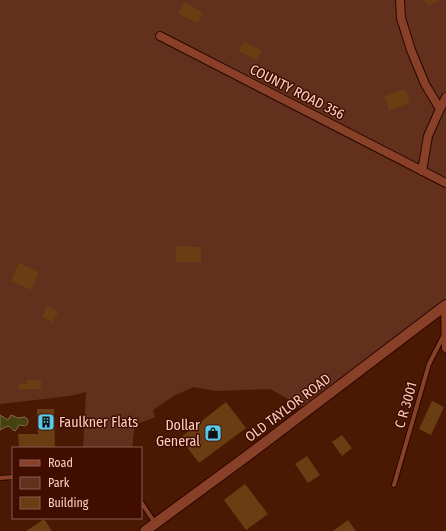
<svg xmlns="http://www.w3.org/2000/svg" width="446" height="531" viewBox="0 0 446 531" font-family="'Fira Sans Condensed',sans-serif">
	<rect width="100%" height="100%" fill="#4b1804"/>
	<path fill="#63301e" d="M0,0H446V305L308,410L270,389L216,391L194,387L175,395L153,410L155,417L135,425L132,448H83L86,392L70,396L0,404Z"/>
	<path fill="#484112" stroke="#7e6c47" d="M0,415L8,420L11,415L18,418L25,417L28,420C28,427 25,426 19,425L17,429L15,431C12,430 11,427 8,426L0,430Z"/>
	<path fill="#6a3d13" d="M424,0H440L428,6Z
		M184,2L203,12L198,23L178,14Z
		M244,41L262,51L257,60L239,51Z
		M405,89L410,103L389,111L384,96Z
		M176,246L201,247V262H176Z
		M19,263L39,272L31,290L11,281Z
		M47,306L58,312L53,322L42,317Z
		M27,380H41V389H19V384H27Z
		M432,401L444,407L431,435L419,429Z
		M226,402L246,428L199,463L180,438Z
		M37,409H54L55,448H19L18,434H38Z
		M342,435L352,448L342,456L332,442Z
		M307,456L320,475L308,483L295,464Z
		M245,484L268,514L246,530L224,500Z
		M44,519L52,531H26Z
		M348,520L356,531H333Z"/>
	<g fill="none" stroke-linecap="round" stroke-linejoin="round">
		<g stroke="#290600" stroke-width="6">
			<path id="service" d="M0,478L13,477
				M394,485L429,364L444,335
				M141,502L155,523"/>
		</g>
		<g stroke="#290600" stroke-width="10">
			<path id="minor" d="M400,0L401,18L411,50L425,84L440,109
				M160,36L446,183
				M422,171L428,136L440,109L446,97
				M445,306L446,348"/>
		</g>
		<g stroke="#290600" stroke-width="12">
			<path id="tertiary" d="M145,531L247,456L446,305"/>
		</g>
		<use href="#service" stroke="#884128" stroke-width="4"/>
		<use href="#minor" stroke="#884128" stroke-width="8"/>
		<use href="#tertiary" stroke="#884128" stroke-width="10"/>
	</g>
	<defs>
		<g id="building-square" transform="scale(0.9)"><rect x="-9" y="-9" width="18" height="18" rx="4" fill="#5bc8e7" stroke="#400d00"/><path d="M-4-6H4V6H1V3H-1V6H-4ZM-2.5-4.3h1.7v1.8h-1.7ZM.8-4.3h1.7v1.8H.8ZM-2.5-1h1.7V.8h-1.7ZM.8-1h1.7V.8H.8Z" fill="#111"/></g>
		<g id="shop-square" transform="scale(0.9)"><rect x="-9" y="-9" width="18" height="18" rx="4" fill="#5bc8e7" stroke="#400d00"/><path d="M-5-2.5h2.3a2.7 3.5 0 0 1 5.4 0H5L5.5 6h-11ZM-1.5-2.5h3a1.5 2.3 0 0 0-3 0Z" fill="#111"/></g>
	</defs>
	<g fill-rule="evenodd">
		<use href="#building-square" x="46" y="422"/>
		<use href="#shop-square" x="213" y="433"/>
	</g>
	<g text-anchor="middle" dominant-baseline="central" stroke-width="3" stroke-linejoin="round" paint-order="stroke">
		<g font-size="14" fill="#fbd0c2" stroke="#400d00">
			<text transform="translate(297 92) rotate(27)">COUNTY ROAD 356</text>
			<text transform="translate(406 405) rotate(-74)">C R 3001</text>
			<text transform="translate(288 408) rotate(-37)">OLD TAYLOR ROAD</text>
		</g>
		<g font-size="14" fill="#fbd0c2" stroke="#400d00" text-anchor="start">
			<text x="59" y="422">Faulkner Flats</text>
			<text x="200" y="425" text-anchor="end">Dollar<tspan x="200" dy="16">General</tspan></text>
		</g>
	</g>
	<rect x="12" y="447" width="130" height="72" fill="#400d00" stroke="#8b5b4e"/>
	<rect x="20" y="460" width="20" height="6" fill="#884128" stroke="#8b5b4e"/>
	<text x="48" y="467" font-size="12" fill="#fbd0c2">Road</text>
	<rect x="20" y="477" width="20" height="12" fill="#63301e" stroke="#8b5b4e"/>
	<text x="48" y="487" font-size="12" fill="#fbd0c2">Park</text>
	<rect x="20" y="497" width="20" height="12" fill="#6a3d13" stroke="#8b5b4e"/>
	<text x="48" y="507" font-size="12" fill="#fbd0c2">Building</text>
</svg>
